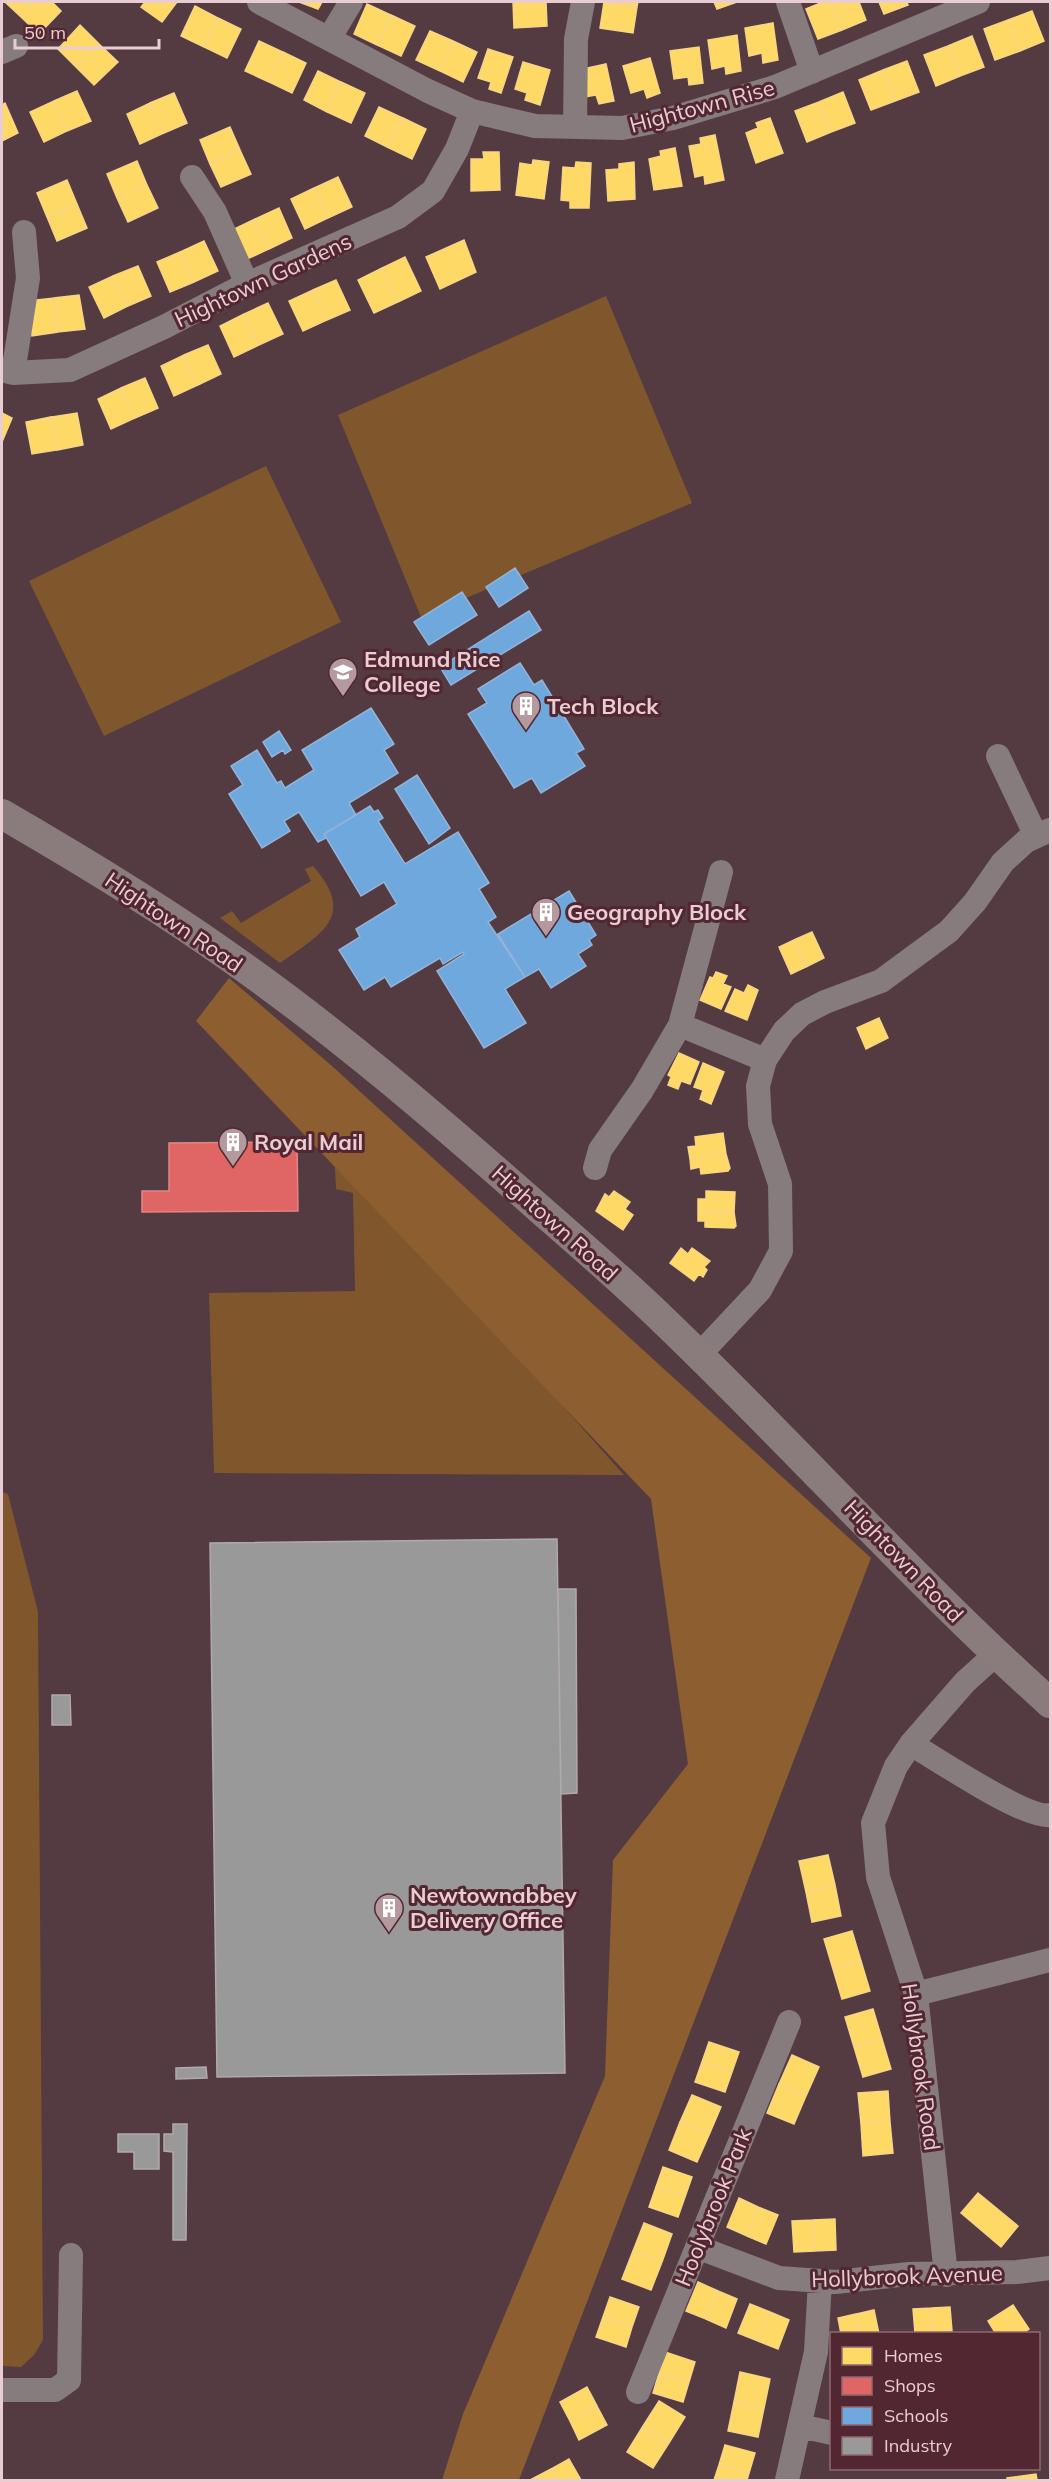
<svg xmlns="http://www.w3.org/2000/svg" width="1052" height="2482" viewBox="0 0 1052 2482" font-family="Mulish,sans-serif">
	<rect width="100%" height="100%" fill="#533b41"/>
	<path fill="#80572d" d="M606,296L692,503L421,617L338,415Z
		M266,466L341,622L104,736L29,581Z
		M313,866C358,917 320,934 280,963L220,918L232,911L241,923L311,881L305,869Z
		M334,1149L624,1475L214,1473L209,1293L355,1291L353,1193L336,1189Z
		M2,1492L8,1494L38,1612L43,2340L34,2355L21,2367L2,2366Z"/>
	<path fill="#8c5e30" d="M229,978L332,1066L871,1558L519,2480H442L463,2414L605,2076L613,1860L688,1764L651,1499L196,1021Z"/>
	<path fill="#ffd966" stroke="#f8d586" stroke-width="1.5" d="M5,2H35L20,16Z
		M35,2H52L61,11L39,34L20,16Z
		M145,2H177L162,22L141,7Z
		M299,2H322L318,9Z
		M513,2H546L547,26L514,28Z
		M604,2H638L637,7Z
		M604,2L637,7L633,33L600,28Z
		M714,2H737L717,9Z
		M823,2H831L842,30L818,39L806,9Z
		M831,2H859L866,20L842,30Z
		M879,2H907L908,5L884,14Z
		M367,4L391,15L377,45L354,34Z
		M195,6L218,18L204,47L181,36Z
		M1032,11L1044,41L1020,51L1008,20Z
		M391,15L415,26L401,56L377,45Z
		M218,18L241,29L227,58L204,47Z
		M1008,20L1020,51L995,60L984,29Z
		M773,23L778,60L763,63L762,53L749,56L745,28Z
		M80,25L99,44L76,67L58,49Z
		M430,31L453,41L440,71L416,60Z
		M737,35L741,71L726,74L725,66L712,69L708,40Z
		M972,36L984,67L960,76L948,46Z
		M259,41L283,52L269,82L245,71Z
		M453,41L477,52L463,82L440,71Z
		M99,44L118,62L94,85L76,67Z
		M948,46L960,76L936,86L924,55Z
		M699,47L703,83L689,85L688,77L674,79L670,51Z
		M488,49L513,57L501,93L489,89L491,82L478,78Z
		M283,52L306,63L292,93L269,82Z
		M650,58L660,93L647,98L644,89L631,93L623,66Z
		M907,61L919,92L895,101L883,70Z
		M523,62L550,70L540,105L525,100L527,93L515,89Z
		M606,64L614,101L599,104L596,95L585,97L578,70Z
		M883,70L895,101L871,110L859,80Z
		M318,71L341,82L327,112L304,100Z
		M341,82L365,93L351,123L327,112Z
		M77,91L91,121L67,131L54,101Z
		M843,92L855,123L831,132L819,102Z
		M174,93L187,123L164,133L150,103Z
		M54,101L67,131L44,142L30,112Z
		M819,102L831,132L807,142L795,111Z
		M5,103L18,133L2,141V105Z
		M150,103L164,133L140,144L127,114Z
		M379,107L403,118L389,148L365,136Z
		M403,118L426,129L412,159L389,148Z
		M770,118L783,153L756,163L746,133L758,128L756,123Z
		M230,127L240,150L210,164L200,140Z
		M715,135L724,180L705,184L704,175L695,177L689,146L701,144L700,138Z
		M675,148L682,186L654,190L649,159L661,156L660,151Z
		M240,150L251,174L221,187L210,164Z
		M483,152H499L500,190L471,191V159H484Z
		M533,160L549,162L544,199L516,195L520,163L532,165Z
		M137,161L147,185L117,198L107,174Z
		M576,162L591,163L589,208H570V201L561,200L563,167L575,168Z
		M634,162L635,199L608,201L606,170L619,169V164Z
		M338,177L352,207L328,218L314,188Z
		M67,180L77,204L47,217L37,193Z
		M147,185L158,208L128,222L117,198Z
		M314,188L328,218L305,229L291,199Z
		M77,204L87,228L57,241L47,217Z
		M279,208L292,238L269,249L255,219Z
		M255,219L269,249L245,260L232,230Z
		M464,240L476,272L440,289L426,257Z
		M204,241L218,271L194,282L180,252Z
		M180,252L194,282L170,292L157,262Z
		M405,257L421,291L398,302L382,268Z
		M138,266L151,296L128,306L113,276Z
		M382,268L398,302L374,313L358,280Z
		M113,276L128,306L104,318L89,287Z
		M336,280L350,310L327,320L313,290Z
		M313,290L327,320L303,331L289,301Z
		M79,295L85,329L58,332L54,298Z
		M54,298L58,332L32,336L28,301Z
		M268,303L283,334L259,345L244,314Z
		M244,314L259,345L234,357L220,326Z
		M208,345L221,374L198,385L184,355Z
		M184,355L198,385L174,396L161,366Z
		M145,378L158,408L135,418L121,388Z
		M121,388L135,418L111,429L98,399Z
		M2,413L12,418L2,442Z
		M77,413L83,445L57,450L51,417Z
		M51,417L57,450L32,454L26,422Z
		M812,932L824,958L806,967L794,940Z
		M794,940L806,967L791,974L779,947Z
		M716,972L727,976L723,984L731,987L721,1009L700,1000L710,977L713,978Z
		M748,985L758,990L747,1020L725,1011L735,989L744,993Z
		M879,1018L888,1038L866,1049L857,1028Z
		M679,1053L699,1062L690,1084L681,1081L678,1089L668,1085L671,1077L668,1075Z
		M703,1063L724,1072L711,1104L700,1099L703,1090L694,1087Z
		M723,1133L726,1154L690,1159L688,1147L696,1146L695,1137Z
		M726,1154L730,1168L728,1171L701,1174L700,1167L691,1169L690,1159Z
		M614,1191L630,1202L625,1209L633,1215L623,1230L596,1211L605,1194L609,1197Z
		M706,1191L735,1192L734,1213L698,1211V1199H706Z
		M698,1211L734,1212L736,1226L734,1228L705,1227V1221H698Z
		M681,1248L688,1254L692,1248L710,1261L704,1267L707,1270L703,1277L699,1274L694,1281L670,1263Z
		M828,1855L835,1885L806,1892L799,1861Z
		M835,1885L841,1916L812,1922L806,1892Z
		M852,1931L861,1961L833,1969L824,1939Z
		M861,1961L870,1991L842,1999L833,1969Z
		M873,2009L882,2039L854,2047L845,2017Z
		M882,2039L891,2069L863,2077L854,2047Z
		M709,2042L739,2052L732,2072L702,2062Z
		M792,2055L819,2067L806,2096L779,2084Z
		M702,2062L732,2072L725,2092L695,2082Z
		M779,2084L806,2096L794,2124L767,2113Z
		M888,2091L890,2122L861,2124L858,2093Z
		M692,2095L721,2107L709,2135L680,2122Z
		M680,2122L709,2135L697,2162L669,2150Z
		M890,2122L893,2153L863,2156L861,2124Z
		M663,2167L692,2177L685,2197L656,2187Z
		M656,2187L685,2197L678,2217L649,2207Z
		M978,2193L1018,2226L1001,2247L961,2213Z
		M739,2198L758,2207L747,2236L727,2227Z
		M758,2207L778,2215L766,2244L747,2236Z
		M835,2219L836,2250L815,2251L813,2220Z
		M813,2220L815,2251L794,2252L792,2221Z
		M644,2223L672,2234L662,2262L633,2251Z
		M633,2251L662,2262L651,2290L622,2279Z
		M698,2282L718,2291L706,2319L686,2311Z
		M718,2291L737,2299L726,2328L706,2319Z
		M610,2297L639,2307L632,2327L603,2317Z
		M750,2304L770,2312L758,2341L738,2333Z
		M1013,2305L1029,2329L1022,2334H996L988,2321Z
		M950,2307L952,2331L933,2332L932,2308Z
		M932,2308L933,2332L915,2333L913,2309Z
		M874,2310L879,2334H860L856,2314Z
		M770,2312L789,2320L778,2349L758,2341Z
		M856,2314L860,2334H841L838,2318Z
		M603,2317L632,2327L626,2347L596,2337Z
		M665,2352L695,2362L689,2382L659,2373Z
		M740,2372L770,2379L764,2408L734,2402Z
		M659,2373L689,2382L683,2402L653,2393Z
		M587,2387L597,2406L570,2421L560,2402Z
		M659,2401L685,2417L669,2443L643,2426Z
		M734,2402L764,2408L758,2437L728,2431Z
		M597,2406L607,2425L579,2440L570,2421Z
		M643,2426L669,2443L653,2468L627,2452Z
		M725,2445L755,2453L749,2473L719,2465Z
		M569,2459L581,2480H557L551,2469Z
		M719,2465L749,2473L747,2480H714Z
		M551,2469L557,2480H533L532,2479Z
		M1036,2474L1037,2480H1007V2478Z"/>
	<path fill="#e06666" stroke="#e38586" stroke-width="1.5" d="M297,1142L298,1211L142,1212V1191H169V1143Z"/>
	<path fill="#6fa8dc" stroke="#94b3d9" stroke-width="1.5" d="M515,568L528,588L499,607L486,587Z
		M462,592L477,615L429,645L414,622Z
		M529,611L541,630L451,685L440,667Z
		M520,663L534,685L542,680L584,749L576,753L585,766L541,793L532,778L514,788L468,714L487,703L478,689Z
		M371,708L394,744L384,750L398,773L349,803L356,815L324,834L326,838L318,842L299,812L284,821L290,831L262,848L229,794L243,785L231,766L257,750L277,783L281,781L285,788L314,770L302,750Z
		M279,731L291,750L285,754L283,750L272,757L263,742Z
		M417,775L450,828L429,844L395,789Z
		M370,806L374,812L378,810L383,818L378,821L405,864L458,832L489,883L479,889L496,917L488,922L525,977L505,989L526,1023L484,1048L437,971L464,954L463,952L443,964L440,958L391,987L385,977L364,990L339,950L360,937L356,929L397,904L384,882L361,896L324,834Z
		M569,891L596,935L589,940L592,945L578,954L586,966L551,988L539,969L525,977L498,934Z"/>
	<path fill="#999" stroke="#b1a9aa" stroke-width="1.5" d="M557,1539L565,2073L217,2077L210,1543Z
		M558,1589H576L577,1793L561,1794Z
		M52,1695H70L71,1725H52Z
		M206,2067L207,2078L176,2079V2068Z
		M173,2124H187L186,2240H173V2152L164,2151V2134H173Z
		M118,2134H159V2169H134V2152H118Z"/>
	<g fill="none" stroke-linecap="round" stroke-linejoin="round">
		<path stroke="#867b7d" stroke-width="24" d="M259,2L428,91L472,111L535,126L622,128L673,118L775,87L978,2
			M788,2L812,72
			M330,37L351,2
			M2,52L16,46
			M575,127L576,39L583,2
			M192,177L215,212L247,284
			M2,370L13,373L70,370L164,327L247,284L398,217L433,191L457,149L472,111
			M13,373L28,278L24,232
			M998,756L1036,836
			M680,1025L765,1060
			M595,1168L600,1150L642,1090L680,1025L721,872
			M699,1355L760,1290L781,1251L780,1184L760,1124L758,1086L765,1060L784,1031L802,1014L825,1002L881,981L949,931L975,902L1003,862L1026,841L1050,830
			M911,1744C937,1759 1025,1819 1050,1815
			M916,1994L1050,1960
			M697,2247L779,2278L836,2282L909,2274L1017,2272L1050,2268
			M946,2275L916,1994L878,1877L873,1823L896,1766L911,1744L965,1682L996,1654
			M2,2390H55L69,2380L71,2255
			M638,2392L789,2022
			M800,2426L832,2433
			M787,2480L816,2352L820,2281"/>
		<path stroke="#8a7b7d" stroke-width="30" d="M2,814C78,858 153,903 225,954C337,1032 440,1121 542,1211C582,1246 623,1281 661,1318C793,1444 914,1581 1050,1703"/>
	</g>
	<defs>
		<g id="school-pin" transform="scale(1.5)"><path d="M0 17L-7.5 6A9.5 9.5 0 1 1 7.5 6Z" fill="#b49a9f" stroke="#522731"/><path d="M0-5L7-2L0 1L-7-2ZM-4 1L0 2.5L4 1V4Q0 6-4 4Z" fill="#fff"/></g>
		<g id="building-pin" transform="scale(1.5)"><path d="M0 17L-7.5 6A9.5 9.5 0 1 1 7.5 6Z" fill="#b49a9f" stroke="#522731"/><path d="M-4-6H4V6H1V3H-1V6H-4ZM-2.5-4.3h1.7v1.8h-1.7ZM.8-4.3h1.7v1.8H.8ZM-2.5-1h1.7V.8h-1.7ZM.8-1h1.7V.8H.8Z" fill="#fff"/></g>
	</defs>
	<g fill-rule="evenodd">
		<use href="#school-pin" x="343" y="672"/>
		<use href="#building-pin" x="526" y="706"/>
		<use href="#building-pin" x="546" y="912"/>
		<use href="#building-pin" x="233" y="1142"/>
		<use href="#building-pin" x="389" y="1908"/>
	</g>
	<g text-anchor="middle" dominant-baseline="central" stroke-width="6" stroke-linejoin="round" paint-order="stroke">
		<g font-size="22" fill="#e9cdd2" stroke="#522731">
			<text transform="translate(702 106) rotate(-15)">Hightown Rise</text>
			<text transform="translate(263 280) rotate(-25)">Hightown Gardens</text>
			<text transform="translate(174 922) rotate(34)">Hightown Road</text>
			<text transform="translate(555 1223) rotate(42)">Hightown Road</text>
			<text transform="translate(904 1561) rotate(46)">Hightown Road</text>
			<text transform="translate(921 2067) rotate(82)">Hollybrook Road</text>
			<text transform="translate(713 2207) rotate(-68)">Hoolybrook Park</text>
			<text transform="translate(907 2276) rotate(-2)">Hollybrook Avenue</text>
		</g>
		<g font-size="22" font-weight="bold" fill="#e9cdd2" stroke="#522731" text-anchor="start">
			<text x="364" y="659">Edmund Rice<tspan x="364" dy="25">College</tspan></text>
			<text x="547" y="706">Tech Block</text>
			<text x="567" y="912">Geography Block</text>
			<text x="254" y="1142">Royal Mail</text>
			<text x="410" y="1895">Newtownabbey<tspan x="410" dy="25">Delivery Office</tspan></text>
		</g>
	</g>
	<rect width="1052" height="2482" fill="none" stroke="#e9cdd2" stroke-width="6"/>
	<rect x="830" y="2332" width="210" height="138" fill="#522731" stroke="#8e6971" stroke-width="1.5"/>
	<rect x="842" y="2347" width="30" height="18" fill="#ffd966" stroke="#8e6971" stroke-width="1.5"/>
	<text x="884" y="2362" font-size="18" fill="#e9cdd2">Homes</text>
	<rect x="842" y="2377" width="30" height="18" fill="#e06666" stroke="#8e6971" stroke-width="1.5"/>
	<text x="884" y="2392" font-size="18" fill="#e9cdd2">Shops</text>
	<rect x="842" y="2407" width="30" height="18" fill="#6fa8dc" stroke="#8e6971" stroke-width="1.5"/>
	<text x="884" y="2422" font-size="18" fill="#e9cdd2">Schools</text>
	<rect x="842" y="2437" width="30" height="18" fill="#999999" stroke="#8e6971" stroke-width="1.5"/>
	<text x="884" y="2452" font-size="18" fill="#e9cdd2">Industry</text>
	<path d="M15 39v9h144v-9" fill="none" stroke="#e9cdd2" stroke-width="3"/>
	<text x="24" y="39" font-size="18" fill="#e9cdd2" stroke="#522731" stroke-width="4.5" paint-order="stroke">50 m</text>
</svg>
